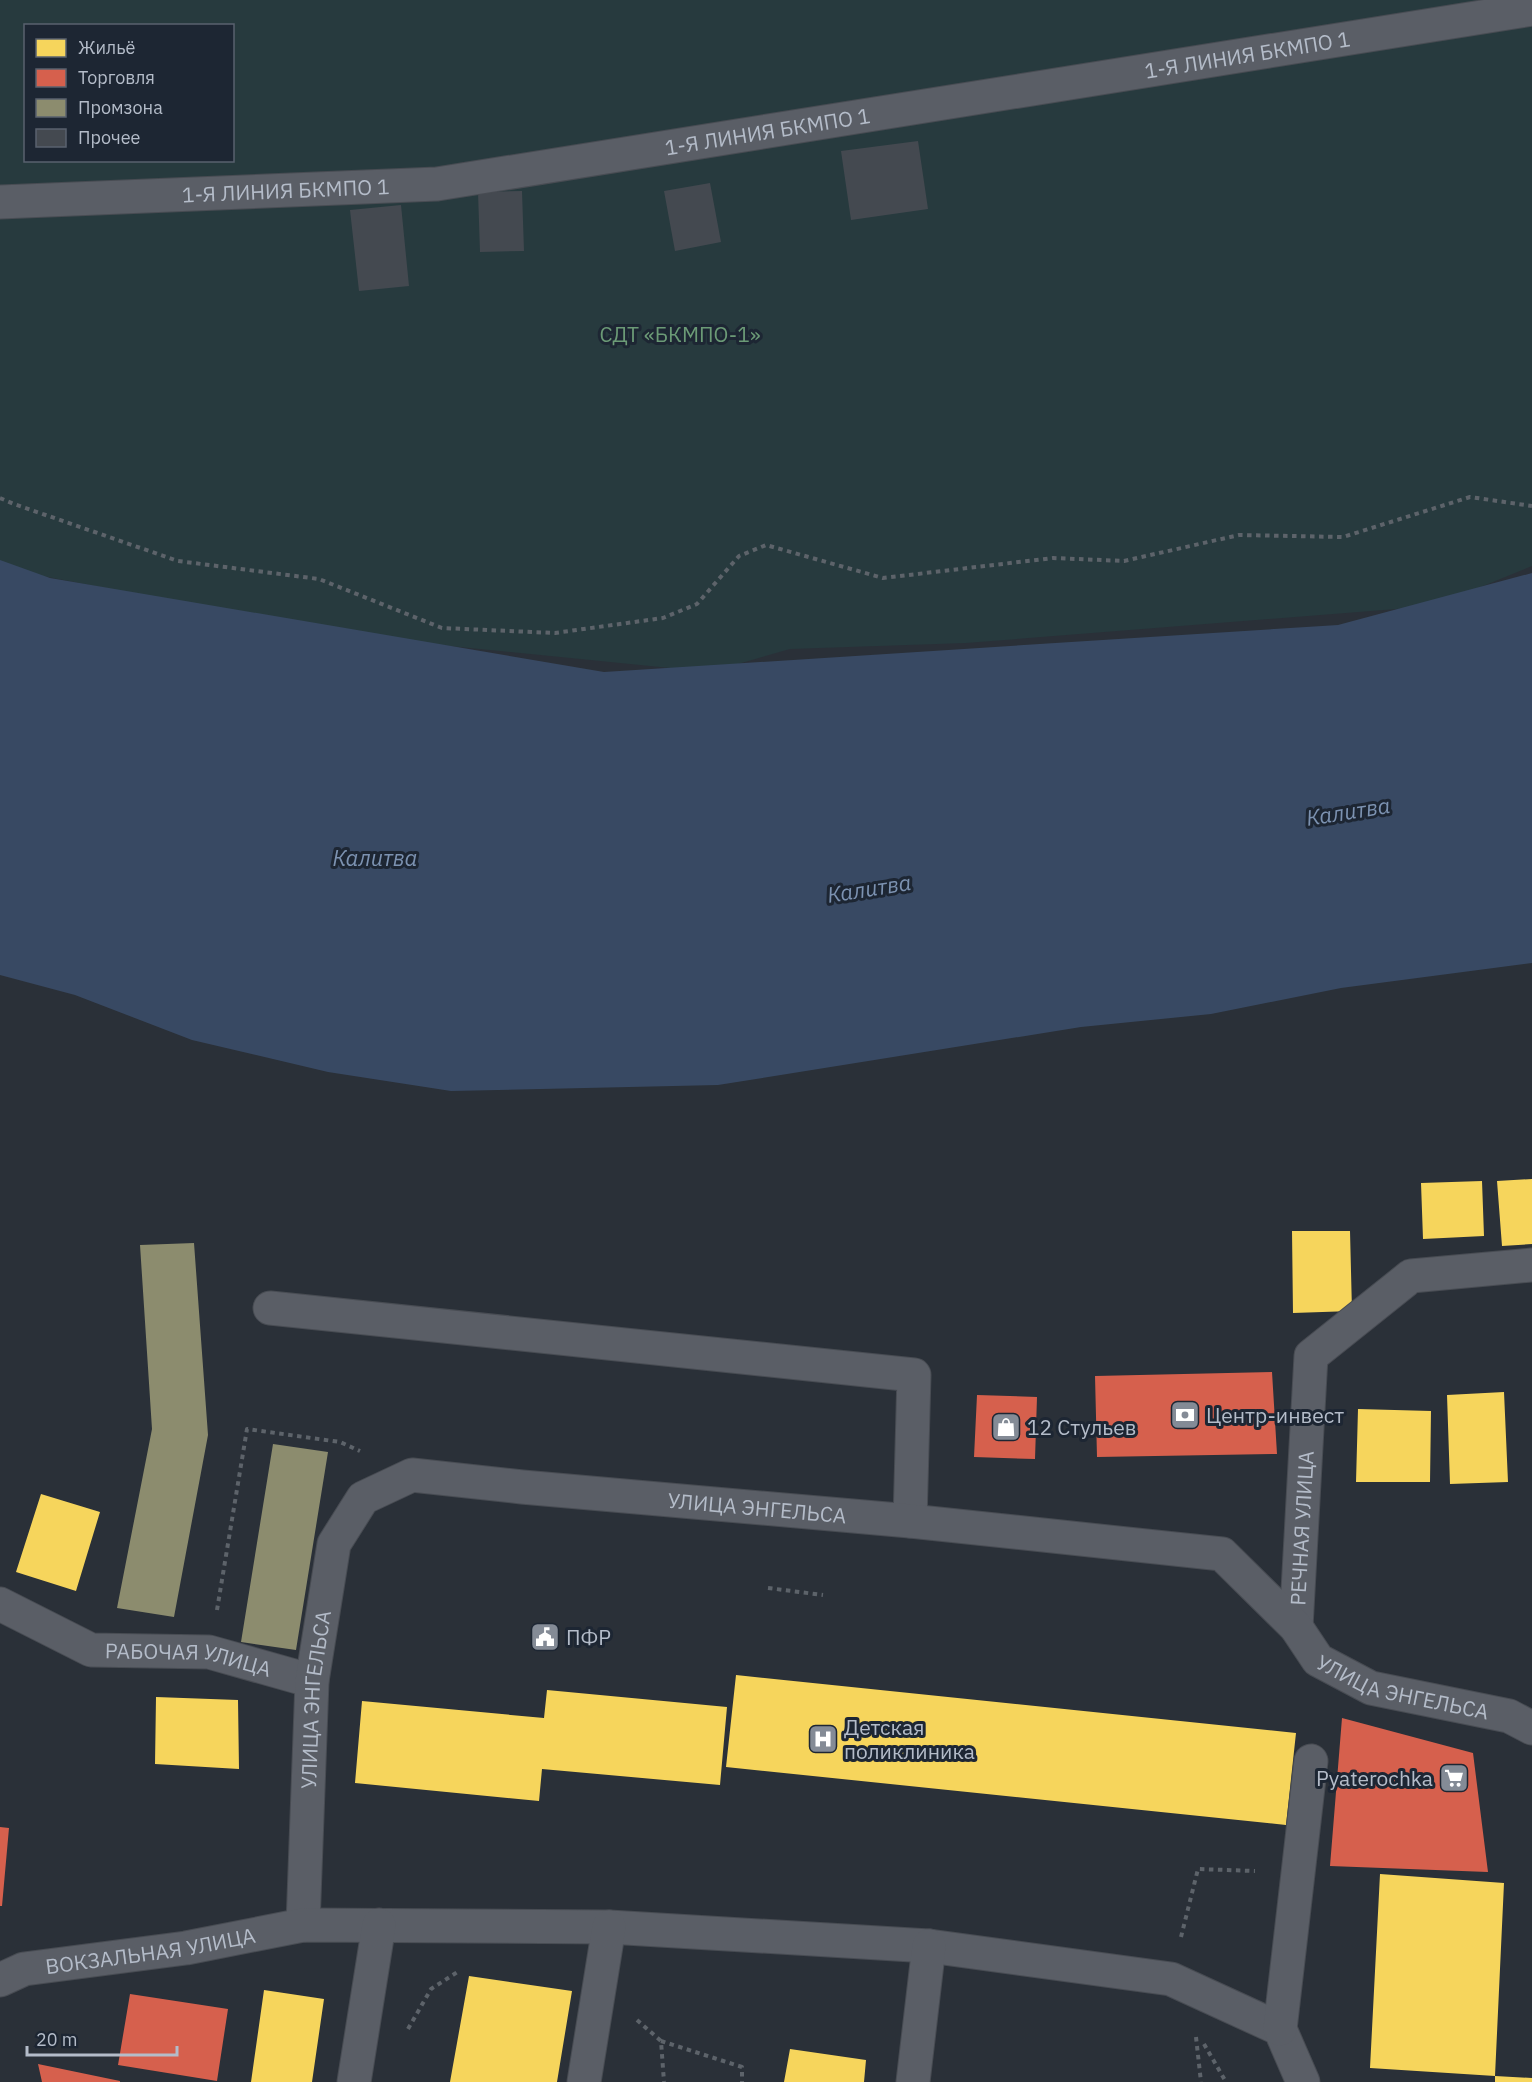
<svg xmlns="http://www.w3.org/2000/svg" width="1532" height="2082" viewBox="0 0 1532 2082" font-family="'IBM Plex Sans',sans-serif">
	<rect width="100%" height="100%" fill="#2a3038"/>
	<path fill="#273a3e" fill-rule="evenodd" d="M0,0H1532V566L1434,606L966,643L790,649L710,672L369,638L0,568ZM26,26H232V160H26Z"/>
	<path fill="#384963" d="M0,560L50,578L604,672L1338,625L1532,573V963L1341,988L1211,1014L1081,1027L718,1085L451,1091L328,1072L192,1040L75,995L0,975Z"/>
	<path fill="#f6d55c" d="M1532,1179V1244L1502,1246L1497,1181Z
		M1482,1181L1484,1236L1423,1239L1421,1183Z
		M1292,1231H1350L1352,1311L1293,1313Z
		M1504,1392L1508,1482L1450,1484L1447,1395Z
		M1358,1409L1431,1411L1430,1482H1356Z
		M41,1494L100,1512L76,1591L16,1572Z
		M736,1675L1296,1733L1286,1825L726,1767Z
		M547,1690L727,1707L720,1785L542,1769L539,1801L355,1783L362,1701L544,1718Z
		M156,1697L238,1700L239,1769L155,1764Z
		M1380,1874L1504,1883L1495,2076L1532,2078V2082H1495V2076L1370,2068Z
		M469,1976L572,1991L557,2082H450Z
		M264,1990L324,1999L312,2082H251Z
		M790,2049L866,2060L864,2082H784Z"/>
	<path fill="#d6604d" d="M1272,1372L1277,1454L1097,1457L1095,1376Z
		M977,1395L1037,1397L1035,1459L974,1457Z
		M1342,1718L1473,1753L1488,1872L1330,1866Z
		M0,1827L9,1828L2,1906H0Z
		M130,1994L228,2009L217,2081L118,2065Z
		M38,2064L120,2081V2082H42Z"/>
	<path fill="#8c8c6e" d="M194,1243L208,1435L174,1617L117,1608L152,1429L140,1245Z
		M273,1444L328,1452L296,1650L241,1642Z"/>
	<path fill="#444950" d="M918,141L928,209L851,220L841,151Z
		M710,183L721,242L675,251L664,191Z
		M522,191L524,251L480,252L478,192Z
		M401,205L409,286L359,291L350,210Z"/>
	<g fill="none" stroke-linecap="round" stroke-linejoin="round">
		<g stroke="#484c53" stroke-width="35">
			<g id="minor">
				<path id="s1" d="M0,202L437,184L1532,9"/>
				<path d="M270,1308L914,1375L910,1521"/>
				<path id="s2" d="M0,1604L91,1650L209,1652L312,1681"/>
				<path id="s3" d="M1296,1627L1311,1356L1411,1276L1532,1265"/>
				<path id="s4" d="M303,1925L312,1681L334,1544L363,1498L412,1475L522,1487L910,1521L1222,1554L1296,1627L1318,1660L1371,1688L1509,1716L1532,1728"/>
				<path id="s5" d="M0,1980L24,1969L186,1948L303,1925L609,1927L929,1946L1171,1979L1280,2029L1303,2082"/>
				<path d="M1280,2029L1311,1761"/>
				<path d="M354,2082L379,1925"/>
				<path d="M584,2082L609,1927"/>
				<path d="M913,2082L929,1946"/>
			</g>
		</g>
		<path stroke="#5d636a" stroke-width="4" stroke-dasharray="4.5 4.5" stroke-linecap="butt" d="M0,498L14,504L178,561L319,579L442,628L555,633L663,618L697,604L739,556L766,545L883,578L1053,558L1124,561L1239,535L1343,537L1470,497L1532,506
			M768,1588L823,1595
			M217,1610L247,1429L340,1442L360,1451
			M1181,1937L1198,1869L1255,1871
			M637,2020L661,2041L664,2082
			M408,2029L431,1989L459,1971
			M1196,2037L1201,2082
			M661,2041L742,2067V2082
			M1204,2044L1226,2082"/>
		<use href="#minor" stroke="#5a5e66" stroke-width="33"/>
	</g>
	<defs>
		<g id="bank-square" transform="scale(1.5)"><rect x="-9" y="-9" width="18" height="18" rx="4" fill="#848b96" stroke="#1d2633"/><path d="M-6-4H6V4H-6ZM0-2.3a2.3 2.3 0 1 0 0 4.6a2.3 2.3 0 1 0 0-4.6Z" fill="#fff"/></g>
		<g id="shop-square" transform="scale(1.5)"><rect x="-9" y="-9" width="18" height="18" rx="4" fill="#848b96" stroke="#1d2633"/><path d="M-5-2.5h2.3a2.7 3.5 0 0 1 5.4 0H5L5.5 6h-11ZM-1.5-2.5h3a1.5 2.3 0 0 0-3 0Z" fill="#fff"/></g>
		<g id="civic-square" transform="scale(1.5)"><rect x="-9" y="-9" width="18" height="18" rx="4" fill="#848b96" stroke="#1d2633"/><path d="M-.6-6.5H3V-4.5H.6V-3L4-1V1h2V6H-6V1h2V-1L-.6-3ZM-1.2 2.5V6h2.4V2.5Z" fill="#fff"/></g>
		<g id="hospital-square" transform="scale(1.5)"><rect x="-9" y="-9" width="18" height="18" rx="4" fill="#848b96" stroke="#1d2633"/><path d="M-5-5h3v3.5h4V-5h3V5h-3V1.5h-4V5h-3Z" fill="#fff"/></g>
		<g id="supermarket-square" transform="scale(1.5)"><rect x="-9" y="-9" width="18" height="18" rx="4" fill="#848b96" stroke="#1d2633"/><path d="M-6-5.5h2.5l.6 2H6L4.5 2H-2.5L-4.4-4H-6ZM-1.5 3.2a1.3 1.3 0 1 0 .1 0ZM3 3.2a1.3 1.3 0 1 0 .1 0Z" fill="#fff"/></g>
	</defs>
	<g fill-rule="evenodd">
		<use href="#bank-square" x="1185" y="1415"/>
		<use href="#shop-square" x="1006" y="1427"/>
		<use href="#civic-square" x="545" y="1637"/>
		<use href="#hospital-square" x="823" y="1739"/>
		<use href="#supermarket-square" x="1454" y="1778"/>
	</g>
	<g text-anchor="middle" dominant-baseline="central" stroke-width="6" stroke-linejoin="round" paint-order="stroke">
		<g font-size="21" fill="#b4bcc9" stroke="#1d2633">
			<text stroke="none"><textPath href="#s1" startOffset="1258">1-Я ЛИНИЯ БКМПО 1</textPath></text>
			<text stroke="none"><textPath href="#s1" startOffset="772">1-Я ЛИНИЯ БКМПО 1</textPath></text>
			<text stroke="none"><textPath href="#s1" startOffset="286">1-Я ЛИНИЯ БКМПО 1</textPath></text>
			<text stroke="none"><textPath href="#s4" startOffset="838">УЛИЦА ЭНГЕЛЬСА</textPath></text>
			<text stroke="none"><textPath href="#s3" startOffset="99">РЕЧНАЯ УЛИЦА</textPath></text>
			<text stroke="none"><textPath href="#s2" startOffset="200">РАБОЧАЯ УЛИЦА</textPath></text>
			<text stroke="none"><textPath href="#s4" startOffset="1539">УЛИЦА ЭНГЕЛЬСА</textPath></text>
			<text stroke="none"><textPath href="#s4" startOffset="226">УЛИЦА ЭНГЕЛЬСА</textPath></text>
			<text stroke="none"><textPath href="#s5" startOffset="154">ВОКЗАЛЬНАЯ УЛИЦА</textPath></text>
		</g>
		<g font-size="21" fill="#6b9a76" stroke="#1d2633">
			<text x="680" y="334">СДТ «БКМПО-1»</text>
		</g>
		<g font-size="21" fill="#b4bcc9" stroke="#1d2633" text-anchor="start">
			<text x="1206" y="1415">Центр-инвест</text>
			<text x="1027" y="1427">12 Стульев</text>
			<text x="566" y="1637">ПФР</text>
			<text x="844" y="1727">Детская<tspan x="844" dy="24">поликлиника</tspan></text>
			<text x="1433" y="1778" text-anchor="end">Pyaterochka</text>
		</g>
		<g font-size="22" font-style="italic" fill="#7c92b1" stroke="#1d2633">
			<text transform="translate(1348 811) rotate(-9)">Калитва</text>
			<text x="375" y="857">Калитва</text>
			<text transform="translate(869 888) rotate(-9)">Калитва</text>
		</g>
	</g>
	<rect x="24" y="24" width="210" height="138" fill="#1d2633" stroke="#59626f" stroke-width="1.5"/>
	<rect x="36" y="39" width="30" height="18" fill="#f6d55c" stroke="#59626f" stroke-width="1.5"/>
	<text x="78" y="54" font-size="18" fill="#b4bcc9">Жильё</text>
	<rect x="36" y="69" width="30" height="18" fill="#d6604d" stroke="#59626f" stroke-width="1.5"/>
	<text x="78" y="84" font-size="18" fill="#b4bcc9">Торговля</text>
	<rect x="36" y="99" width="30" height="18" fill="#8c8c6e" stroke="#59626f" stroke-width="1.5"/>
	<text x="78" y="114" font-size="18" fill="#b4bcc9">Промзона</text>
	<rect x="36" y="129" width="30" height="18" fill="#444950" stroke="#59626f" stroke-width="1.5"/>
	<text x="78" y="144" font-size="18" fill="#b4bcc9">Прочее</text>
	<path d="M27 2046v9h150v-9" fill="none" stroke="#b4bcc9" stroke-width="3"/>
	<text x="36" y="2046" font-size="18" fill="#b4bcc9" stroke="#1d2633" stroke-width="4.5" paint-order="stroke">20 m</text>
</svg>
